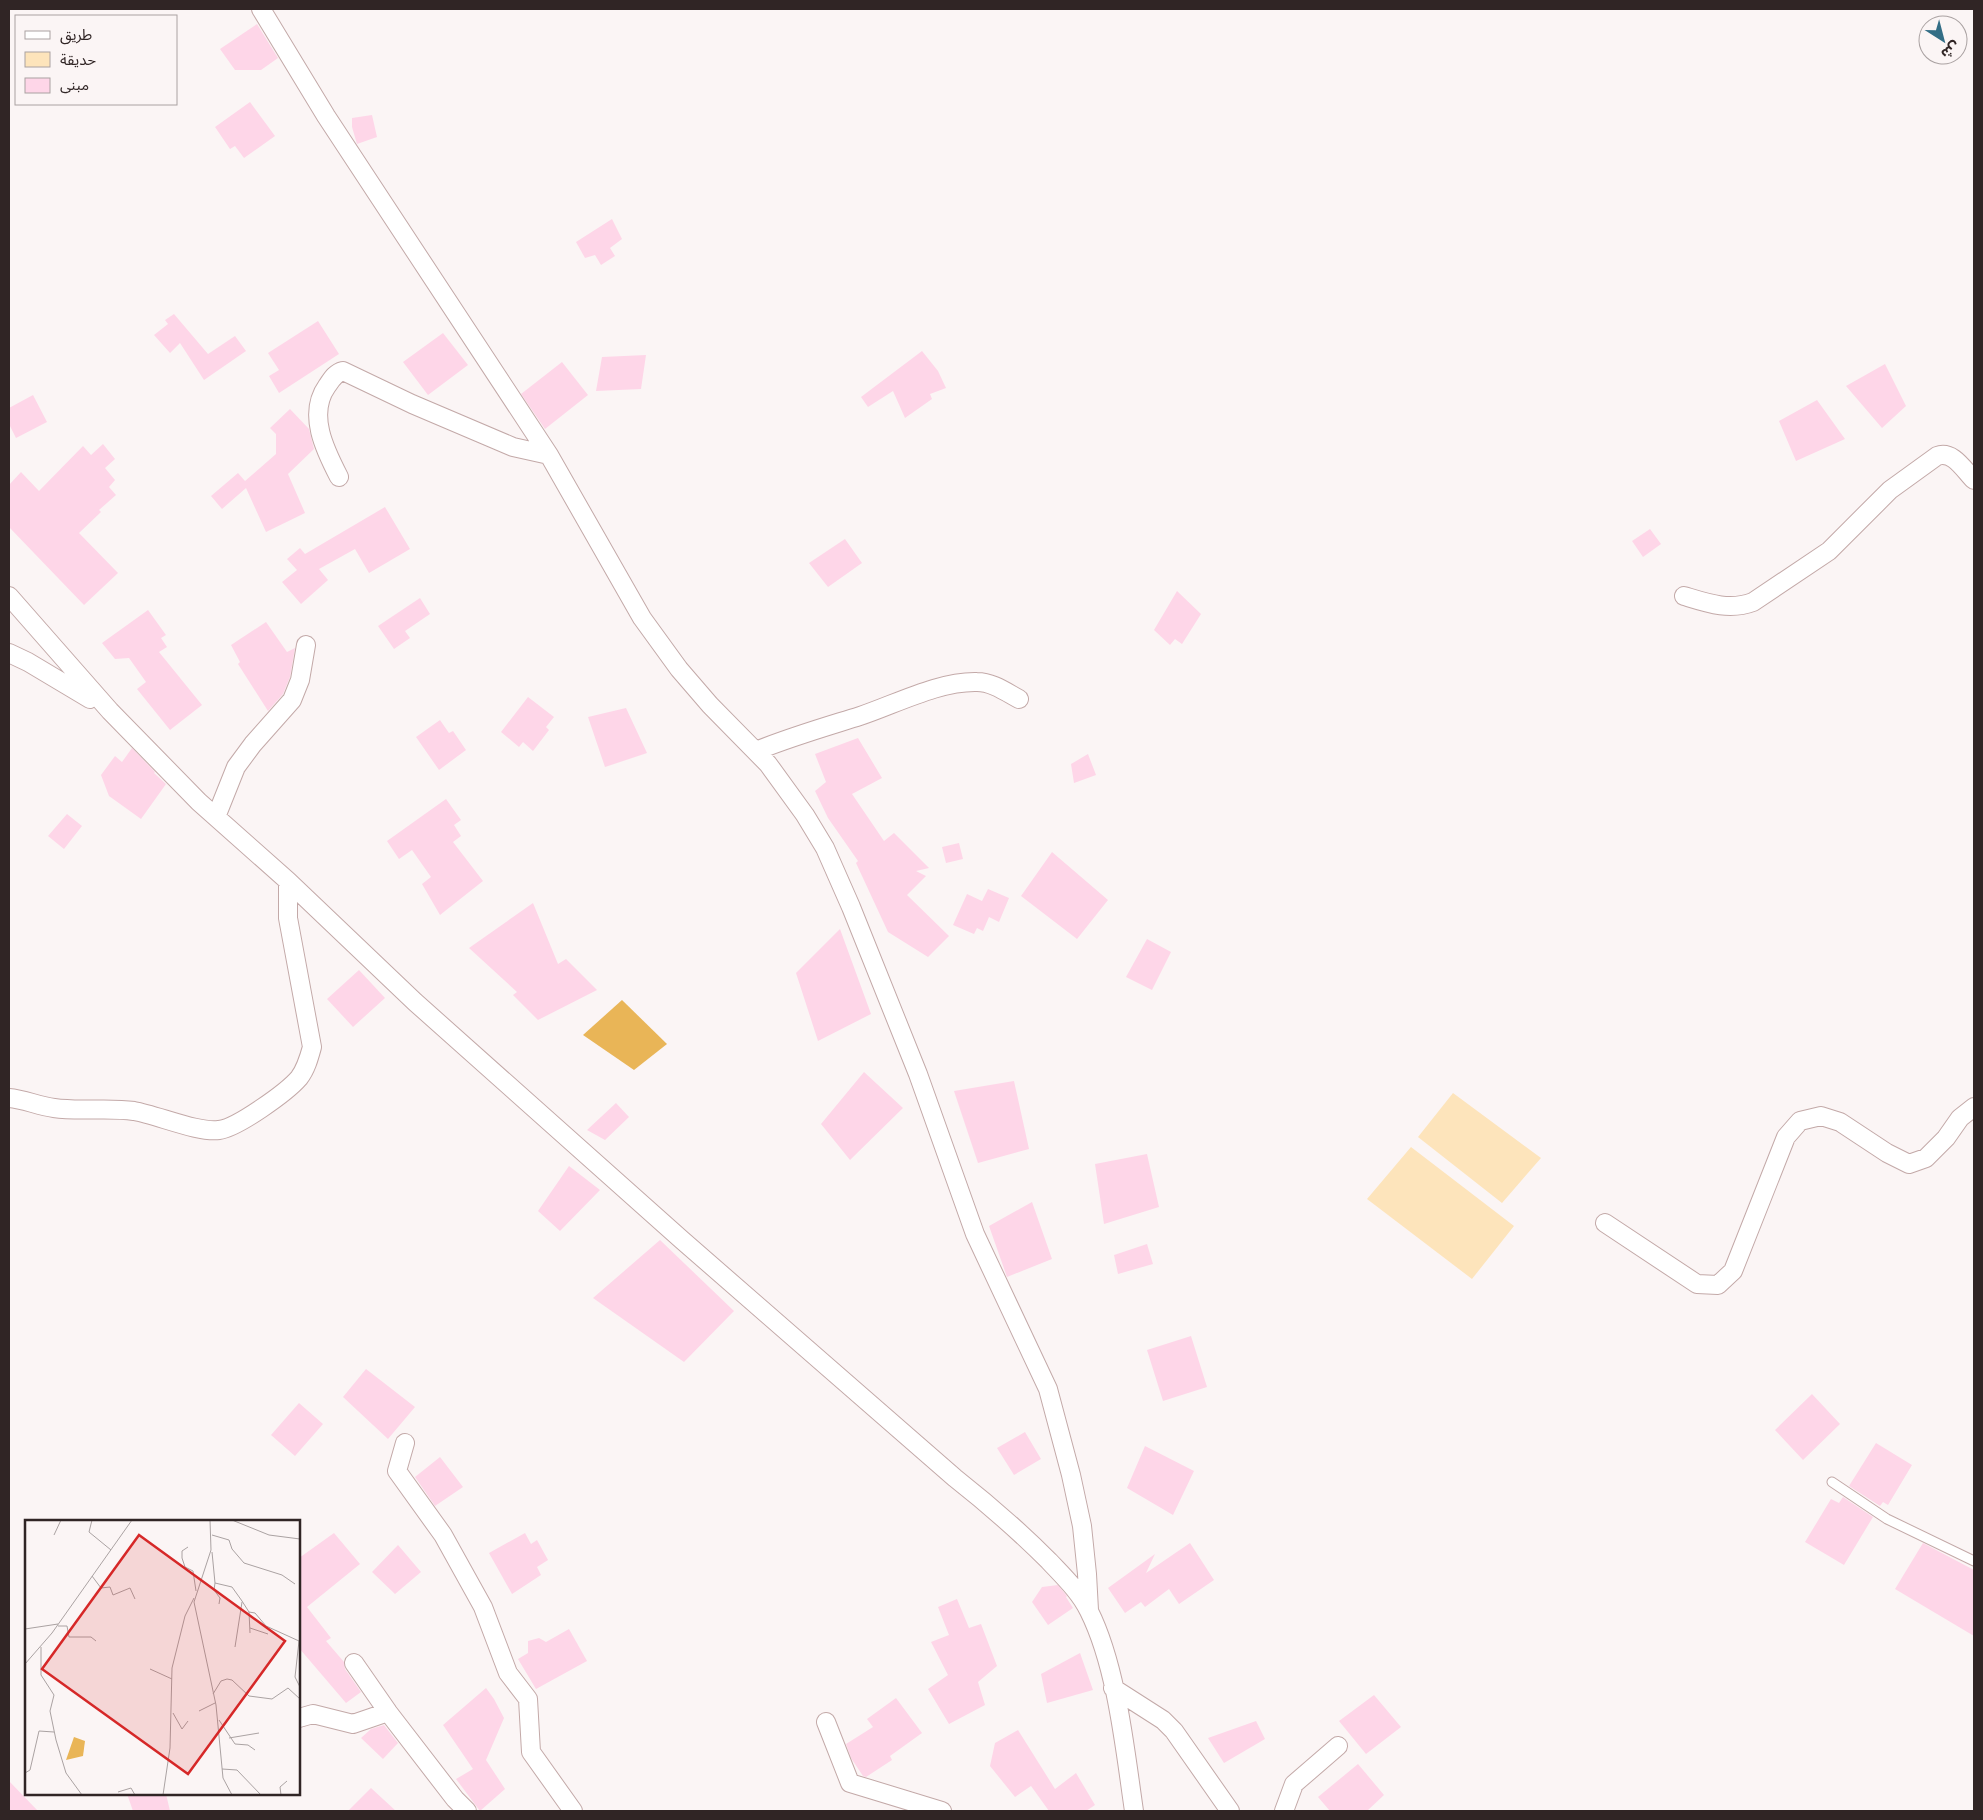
<svg xmlns="http://www.w3.org/2000/svg" width="1983" height="1820" viewBox="0 0 1983 1820" font-family="Bitter,'Noto Sans Arabic',serif">
	<rect width="100%" height="100%" fill="#fbf5f5"/>
	<path fill="#fde4bb" d="M1453,1093L1541,1158L1502,1203L1418,1137Z
		M1411,1147L1514,1226L1472,1279L1367,1199Z"/>
	<path fill="#e9b557" d="M622,1000L667,1044L634,1070L583,1035Z"/>
	<path fill="#fed6e8" d="M257,24L278,58L261,70H235L220,49Z
		M250,102L275,136L244,158L235,146L230,149L215,127Z
		M372,115L377,137L357,144L352,127V118Z
		M612,219L622,239L610,248L615,256L601,265L595,255L585,258L576,242Z
		M174,314L208,354L235,336L246,351L204,380L180,343L170,353L154,335L168,324L165,320Z
		M318,321L339,354L279,393L269,376L279,370L268,353Z
		M443,333L468,365L428,395L403,362Z
		M922,351L938,371L946,388L930,394L932,399L905,418L893,391L868,407L861,397Z
		M646,355L641,389L596,391L602,357Z
		M562,362L588,395L545,429L521,394Z
		M1885,364L1906,406L1882,428L1846,386Z
		M33,395L47,422L16,438L9,424V408Z
		M1817,400L1845,439L1796,461L1779,421Z
		M290,409L309,429L314,449L288,474L305,513L266,532L246,488L222,509L211,496L238,473L245,481L276,454V434L270,428Z
		M103,444L115,459L105,468L115,480L109,487L116,495L99,510L101,512L79,533L118,573L84,605L9,527V485L21,472L39,491L83,446L91,455Z
		M385,507L410,549L369,573L355,549L319,569L328,580L301,604L282,582L297,570L287,559L300,548L305,554Z
		M1650,529L1661,544L1643,557L1632,541Z
		M845,539L862,563L828,587L809,563Z
		M1177,591L1201,614L1182,644L1175,639L1170,645L1154,630Z
		M420,598L430,614L405,631L410,638L394,649L378,626Z
		M148,610L166,635L161,638L167,647L159,652L202,705L170,730L137,689L146,682L129,658L115,659L102,643Z
		M266,622L287,652L295,648L290,677L283,694L268,711L238,664L240,662L231,645Z
		M528,697L554,717L546,727L549,730L533,751L523,742L519,747L501,732Z
		M626,708L647,753L605,767L588,717Z
		M440,720L449,733L453,731L466,750L439,770L416,737Z
		M858,738L882,778L852,794L884,841L894,833L929,868L916,871L926,876L907,895L949,936L928,957L888,932L856,863L858,861L828,818L815,791L826,782L815,754Z
		M132,748L155,772L154,773L166,784L141,819L109,796L101,775L115,756L122,762Z
		M1088,754L1096,775L1074,783L1071,764Z
		M446,799L461,820L454,825L461,836L453,842L483,881L440,915L422,884L431,877L412,850L399,859L387,841Z
		M67,814L82,826L64,849L48,836Z
		M959,843L963,859L946,863L942,847Z
		M1052,852L1108,900L1077,939L1021,896Z
		M988,889L1009,898L999,922L989,917L983,931L977,928L974,934L953,925L967,894L982,901Z
		M533,903L558,964L566,959L597,990L538,1020L513,995L517,992L469,948Z
		M840,929L871,1014L818,1041L796,973Z
		M1147,939L1171,952L1152,990L1126,977Z
		M359,970L385,998L353,1027L327,999Z
		M864,1072L903,1108L850,1160L821,1124Z
		M1014,1081L1029,1149L978,1163L954,1091Z
		M616,1103L629,1117L605,1140L587,1130Z
		M1147,1154L1159,1207L1104,1224L1095,1164Z
		M569,1166L600,1190L560,1231L538,1211Z
		M1032,1202L1052,1259L1007,1277L989,1226Z
		M660,1240L734,1311L684,1362L593,1298Z
		M1147,1244L1153,1264L1118,1274L1114,1255Z
		M1191,1336L1207,1387L1163,1401L1147,1350Z
		M366,1369L415,1407L388,1439L343,1397Z
		M1812,1394L1840,1424L1803,1460L1775,1430Z
		M299,1403L323,1424L295,1456L271,1435Z
		M1025,1432L1041,1459L1014,1475L997,1448Z
		M1876,1443L1912,1465L1888,1505L1883,1502L1880,1506L1849,1486Z
		M1145,1446L1194,1471L1173,1515L1127,1488Z
		M440,1457L463,1487L435,1506L415,1477Z
		M1843,1497L1873,1517L1844,1565L1805,1542L1831,1499L1839,1503Z
		M334,1533L360,1564L307,1607L331,1638L326,1641L344,1662L345,1669L361,1692L346,1703L299,1648V1558Z
		M525,1533L531,1544L537,1540L548,1560L537,1567L541,1575L512,1594L489,1553Z
		M1190,1543L1214,1580L1179,1604L1169,1589L1145,1607L1141,1602L1125,1613L1108,1588L1155,1554L1146,1573Z
		M1923,1543L1974,1570V1636L1895,1589Z
		M398,1545L421,1572L395,1594L372,1572Z
		M1058,1585L1067,1596L1066,1597L1073,1608L1048,1625L1032,1602L1042,1587Z
		M957,1599L969,1628L981,1624L997,1666L978,1682L985,1705L949,1724L928,1689L948,1675L931,1642L949,1635L938,1607Z
		M569,1629L587,1661L536,1689L518,1659L528,1653V1641L539,1638L546,1642Z
		M1080,1653L1093,1690L1047,1703L1041,1674Z
		M486,1688L494,1699L504,1718L486,1760L505,1789L480,1811L456,1779L473,1769L443,1725Z
		M1374,1695L1401,1727L1366,1754L1339,1721Z
		M896,1698L922,1733L890,1756L892,1760L866,1777L863,1776L851,1758L846,1744L873,1727L867,1719Z
		M1256,1721L1265,1739L1224,1763L1208,1738Z
		M384,1725L398,1743L383,1759L361,1738L371,1729Z
		M1018,1730L1055,1789L1076,1773L1095,1805L1086,1811H1049L1031,1786L1015,1797L990,1766L995,1743Z
		M1358,1764L1384,1795L1367,1811H1330L1318,1797Z
		M9,1781L38,1811H9Z
		M371,1788L396,1811H348Z
		M127,1794H166L170,1811H133Z"/>
	<g fill="none" stroke-linecap="round" stroke-linejoin="round">
		<g stroke="#c3a9a8" stroke-width="11">
			<path id="service" d="M1832,1482L1887,1519L1974,1561"/>
		</g>
		<g stroke="#c3a9a8" stroke-width="20">
			<path id="minor" d="M261,9L326,116L549,455L642,618L679,669L710,705L768,764L805,815L825,848L851,907L918,1074L975,1234L1048,1389L1071,1475L1082,1526L1087,1574L1089,1610
				M339,477C325,450 307,414 327,386C332,379 335,373 343,371L412,404L513,447L549,455
				M9,596L110,711L199,802L288,881L415,1002L682,1240L955,1478C988,1504 1019,1531 1049,1561C1063,1576 1080,1592 1089,1611C1117,1667 1125,1750 1134,1811
				M1684,596C1707,603 1729,611 1753,602L1829,551L1890,490L1937,456C1953,450 1964,470 1974,480
				M9,653L28,662L90,699
				M756,751C790,737 825,727 860,716C896,704 939,681 977,682C992,682 1006,692 1019,699
				M216,817L236,767L253,744L292,700L300,680L306,645
				M9,1098C24,1099 38,1106 54,1108C80,1112 107,1107 134,1111C157,1115 199,1133 219,1130C237,1128 287,1092 299,1078C306,1069 309,1058 312,1047L288,918V881
				M1605,1223L1697,1284L1718,1285L1733,1271L1786,1137L1800,1121L1821,1116L1840,1122L1887,1153L1909,1164L1926,1158L1946,1138L1960,1118L1974,1107
				M405,1443L397,1471L443,1535L483,1607L508,1673L528,1699L531,1752L573,1811
				M354,1663L388,1712L455,1799L467,1811
				M1113,1688L1163,1720L1174,1731L1230,1811
				M299,1718L313,1714L353,1724L388,1712
				M826,1722L850,1783L942,1811
				M1284,1811L1294,1784L1338,1746"/>
		</g>
		<use href="#service" stroke="#fff" stroke-width="9"/>
		<use href="#minor" stroke="#fff" stroke-width="18"/>
	</g>
	<g transform="translate(25 1520)">
		<rect width="275" height="275" fill="#fbf5f5"/>
		<path d="M49,217L60,221L58,236L41,240Z" fill="#e9b557"/>
		<path fill="none" stroke="#aaa2a2" stroke-width="1" d="M67,0L64,12L86,30M185,0L186,30L169,82L191,185L198,258L207,275M207,0L244,15L275,19M29,15L36,0M187,15L204,20L207,29L219,43L257,55L270,64M163,27L157,31V38L160,47L168,51L171,71M187,32L190,63L207,67L217,81L224,92L225,113M67,56L76,68L85,67L88,75L105,68L110,79M190,63L189,70L195,78L194,84M224,92L230,93L241,106L274,121L270,157L275,167M33,106H42L44,117H66L71,121M225,108L243,114M0,109L33,104M16,127V155L29,175L25,191L31,220L41,253L57,275M210,127L217,82M0,144L27,113L107,0M125,149L147,159M188,174L196,161L202,159L207,160L224,176L247,179L263,168L275,179M174,191L190,183M148,193L157,209L163,201M194,200L210,224L223,225L230,230M204,218L234,213M197,249L212,250L236,275M0,253L5,250L14,211L29,212M93,272L106,268L110,275M138,275L145,228L147,148L160,96L169,78M256,275L255,267L262,261"/>
		<path fill="#d62828" fill-opacity="0.15" stroke="#d62828" stroke-width="2.5" d="M114,15L260,121L163,254L17,149Z"/>
		<rect width="275" height="275" fill="none" stroke="#302525" stroke-width="2.5"/>
	</g>
	<rect width="1983" height="1820" fill="none" stroke="#302525" stroke-width="20"/>
	<rect x="15" y="15" width="162" height="90" fill="#fbf5f5" stroke="#aaa2a2"/>
	<rect x="25" y="31" width="25" height="8" fill="#ffffff" stroke="#aaa2a2"/>
	<text x="60" y="40" font-size="15" fill="#302525">طريق</text>
	<rect x="25" y="52" width="25" height="15" fill="#fde4bb" stroke="#aaa2a2"/>
	<text x="60" y="65" font-size="15" fill="#302525">حديقة</text>
	<rect x="25" y="78" width="25" height="15" fill="#fed6e8" stroke="#aaa2a2"/>
	<text x="60" y="90" font-size="15" fill="#302525">مبنى</text>
	<g transform="translate(1943 40) rotate(144)"><circle r="24" fill="#fbf5f5" stroke="#aaa2a2"/>
	<path d="M0-4L9 19L0 12L-9 19Z" fill="#336e86"/>
	<text y="-8" font-size="14" font-weight="bold" text-anchor="middle" fill="#302525">ش</text>
	</g>
</svg>
